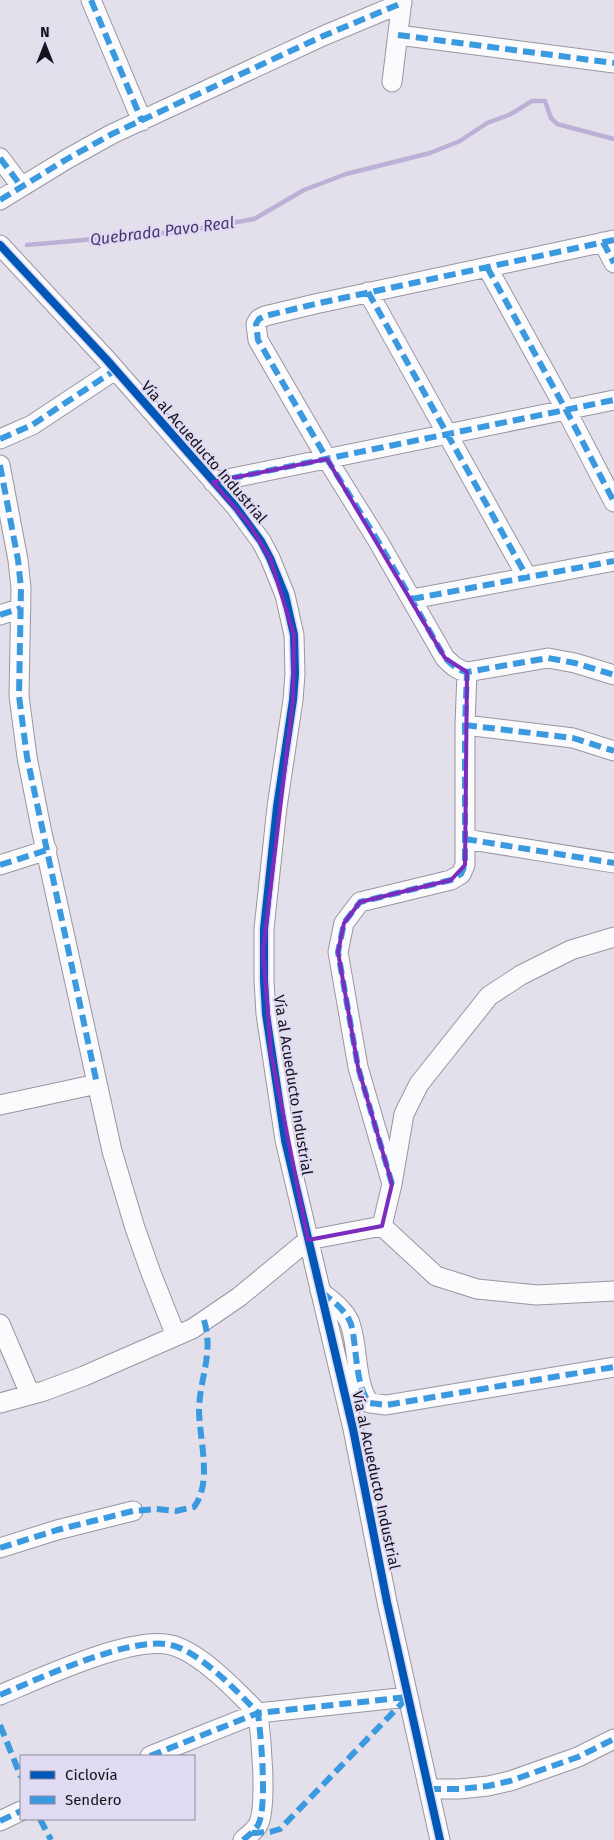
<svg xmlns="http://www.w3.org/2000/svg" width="614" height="1840" viewBox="0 0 614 1840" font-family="'Fira Sans',sans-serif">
	<rect width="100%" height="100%" fill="#e3e0ec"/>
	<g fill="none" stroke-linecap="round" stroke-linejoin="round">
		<path stroke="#bbb0d5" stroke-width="4.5" d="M27,245L186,231L254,219L304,190L346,174L430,153L460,141L487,123L509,115L532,101H545L551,118L557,124L614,139"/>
		<g stroke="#98969f" stroke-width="21">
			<path id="street" d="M91,0L142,121
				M398,35L614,63
				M392,82L402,0
				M0,158L21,186
				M0,200L67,159L112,134L323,36L402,3
				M614,240L315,304L265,316L259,319L256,324L258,340L327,459L378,541L445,658C452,665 457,670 467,672L548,658L575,663L614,675
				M603,242L614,263
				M0,245L106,359L236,507L261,541L270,558L285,595L294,635L295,674L293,700L277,807L264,929V980L266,1014L285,1140L353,1429L387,1602L440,1840
				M487,267L566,410L614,502
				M368,292L527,577
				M0,439L32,425L115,370
				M0,465L18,560L21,588L19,696L27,757L41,828L112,1151L135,1228L151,1273L176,1336
				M213,482L614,400
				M412,599L614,561
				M0,615L21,608
				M465,725L573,738L614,751
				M465,839L614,863
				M0,865L47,850
				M0,1105L97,1084
				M392,1184L358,1067L338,952L344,923L360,902L451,880L461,874L465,865V725L467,672
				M382,1226L392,1184L404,1114L419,1084L489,996L521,975L571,950L614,937
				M382,1226L436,1276L477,1289L537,1295L614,1291
				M320,1291C330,1300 343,1308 349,1321C359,1343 354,1386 370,1403L386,1405L614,1367
				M0,1324L30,1394
				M0,1403L44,1391L84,1376L192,1329L239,1297L308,1240L382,1226
				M0,1548L57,1530L133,1511
				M0,1695C38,1679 132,1635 171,1645C200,1652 238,1692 258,1713C261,1737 267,1802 259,1823C256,1830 249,1835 243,1840
				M150,1756L258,1713L408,1697
				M429,1789H459L488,1786L510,1781L578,1757L614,1739
				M0,1821L21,1811"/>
		</g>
		<use href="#street" stroke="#fbfafc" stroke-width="19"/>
		<path stroke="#3b9adf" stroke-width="6" stroke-dasharray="12 6" stroke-linecap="butt" d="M91,0L142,121
			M398,35L614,63
			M0,158L21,186
			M0,200L67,159L112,134L323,36L402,3
			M614,240L315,304L265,316L259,319L256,324L258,340L327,459L378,541L445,658C452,665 457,670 467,672L548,658L575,663L614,675
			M603,242L614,263
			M487,267L566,410L614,502
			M368,292L527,577
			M0,439L32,425L115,370
			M0,465L18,560L21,588L19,696L27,757L97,1084
			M213,482L614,400
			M412,599L614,561
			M0,615L21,608
			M465,725L573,738L614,751
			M465,839L614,863
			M0,865L47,850
			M392,1184L358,1067L338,952L344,923L360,902L451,880L461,874L465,865V725L467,672
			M322,1292C332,1301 346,1310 351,1324C357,1345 355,1388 370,1403L386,1405L614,1367
			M0,1548L57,1530L133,1511L156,1509L176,1511L194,1507C213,1482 199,1439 199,1409C200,1377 214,1353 204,1320
			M0,1695C38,1679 132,1635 171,1645C200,1652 238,1692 258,1713C261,1737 267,1802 259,1823C256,1830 249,1835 243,1840
			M0,1725L21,1777
			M150,1756L258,1713L408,1697
			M429,1789H459L488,1786L510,1781L578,1757L614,1739
			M40,1819L51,1840
			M0,1821L21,1811
			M252,1833L270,1832L280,1829L408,1697"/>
		<g stroke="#e0daf2" stroke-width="11">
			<path id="cycleway" d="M0,245L106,359L236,507L261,541L270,558L285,595L294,635L295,674L293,700L277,807L264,929V980L266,1014L285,1140L353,1429L387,1602L440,1840"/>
		</g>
		<use href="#cycleway" stroke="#0057b8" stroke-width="8"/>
	</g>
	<path fill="none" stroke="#7b2cbf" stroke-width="4" stroke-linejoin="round" d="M327,459L445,658L467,672L465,865L451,880L360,902L344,923L338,952L358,1067L392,1184L382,1226L308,1240L271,1053L263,951L293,700L294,635L270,558L249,524L213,482Z"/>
	<g text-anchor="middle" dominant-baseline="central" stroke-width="4.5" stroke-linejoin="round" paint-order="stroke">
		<g font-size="15" fill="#14121a" stroke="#e0daf2">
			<text transform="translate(204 452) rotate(49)">Vía al Acueducto Industrial</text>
			<text transform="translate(293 1085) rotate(81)">Vía al Acueducto Industrial</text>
			<text transform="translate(376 1480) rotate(78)">Vía al Acueducto Industrial</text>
		</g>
		<g font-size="16" font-style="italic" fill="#4b3571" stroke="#e0daf2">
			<text transform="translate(162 231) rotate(-7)">Quebrada Pavo Real</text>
		</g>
	</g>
	<rect x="20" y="1755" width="175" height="65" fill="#e0daf2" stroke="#8e8a9c"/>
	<rect x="30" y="1771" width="25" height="8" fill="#0057b8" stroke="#8e8a9c"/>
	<text x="65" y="1780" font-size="15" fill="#14121a">Ciclovía</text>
	<rect x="30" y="1796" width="25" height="8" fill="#3b9adf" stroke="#8e8a9c"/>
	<text x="65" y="1805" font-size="15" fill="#14121a">Sendero</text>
	<g transform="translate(45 45)" stroke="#e0daf2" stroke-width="4" paint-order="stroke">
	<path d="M0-4L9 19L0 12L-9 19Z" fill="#14121a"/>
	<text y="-8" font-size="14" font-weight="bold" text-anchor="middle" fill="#14121a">N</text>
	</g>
</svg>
